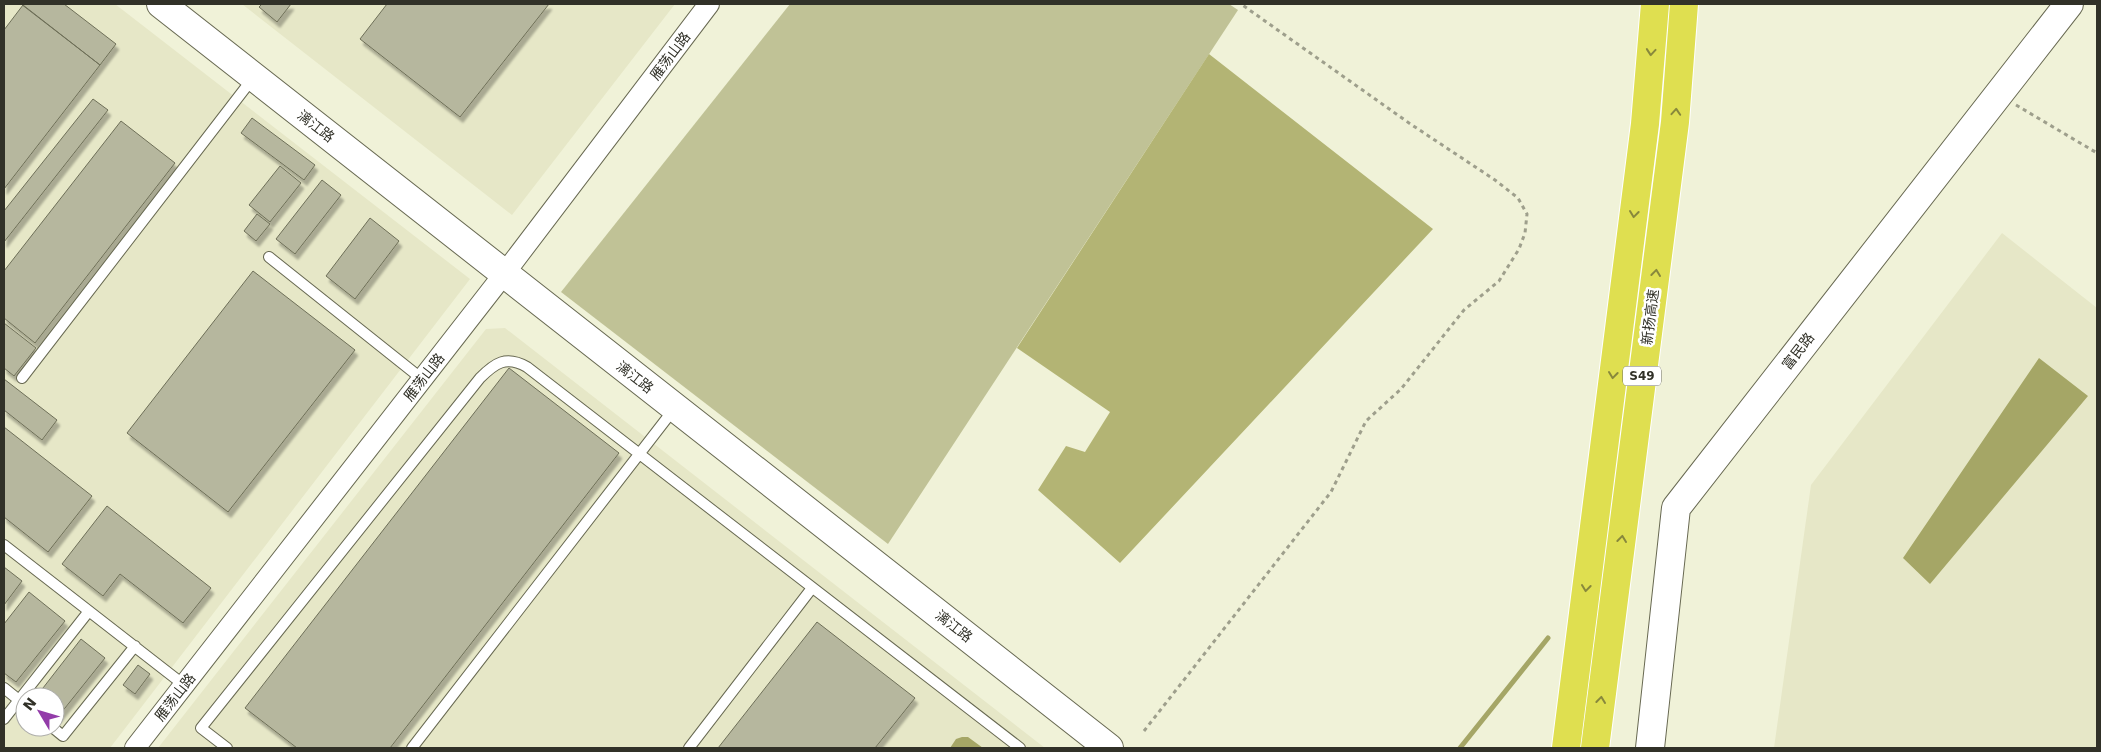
<svg xmlns="http://www.w3.org/2000/svg" width="2101" height="752" viewBox="0 0 2101 752" font-family="'DejaVu Sans','Noto Sans SC',sans-serif">
	<defs>
		<filter id="shadow"><feDropShadow dx="3" dy="5.5" stdDeviation="1" flood-color="#0004"/></filter>
	</defs>
	<rect width="100%" height="100%" fill="#f0f2d8"/>
	<path fill="#e6e7c7" fill-rule="evenodd" d="M4,4H115L470,279L110,748H4ZM25,697H55V727H25Z
		M242,4H675L512,215Z
		M2002,233L2097,308V748H1774L1811,485Z
		M505,328L1045,748H158L486,329Z"/>
	<path fill="#c0c296" d="M790,4H1229L1238,10L888,544L561,292Z"/>
	<path fill="#b3b474" d="M1209,54L1433,229L1120,563L1038,490L1066,446L1085,452L1110,412L1017,348Z"/>
	<path fill="#a5a666" d="M2039,358L2088,396L1930,584L1903,558Z
		M962,737H968L983,748H950L956,739Z"/>
	<g fill="none" stroke-linecap="round" stroke-linejoin="round">
		<path stroke="#a5a666" stroke-width="5" d="M1460,748L1548,638"/>
	</g>
	<path fill="#b6b79e" stroke="#6e6f58" filter="url(#shadow)" d="M21,4H64L116,44L100,65Z
		M262,4H291L277,22L259,7Z
		M387,4H549L460,117L360,39Z
		M23,5L100,65L4,189V30Z
		M93,99L108,110L4,242V211Z
		M252,118L315,165L304,180L241,133Z
		M121,121L175,163L35,343L4,318V271Z
		M280,166L301,183L270,222L249,205Z
		M322,180L341,195L295,254L276,239Z
		M257,214L270,224L256,241L244,231Z
		M370,218L399,241L355,299L326,276Z
		M253,271L355,350L228,512L127,433Z
		M4,323L36,348L14,376L4,368Z
		M509,368L619,453L390,748H297L245,708Z
		M4,379L57,420L42,440L4,410Z
		M4,427L92,496L48,552L4,517Z
		M107,506L211,588L183,623L120,574L103,596L62,564Z
		M4,567L22,581L4,605Z
		M29,592L65,621L16,682L4,673V624Z
		M817,622L915,698L875,748H718Z
		M81,639L105,658L57,718L55,697H36Z
		M138,665L150,674L135,694L123,685Z"/>
	<g fill="none" stroke-linecap="round" stroke-linejoin="round">
		<g stroke="#676851" stroke-width="12">
			<path id="lane" d="M269,257L422,379
				M22,378L253,78
				M4,545L184,685
				M4,688L25,705
				M4,719L89,611
				M52,727L63,736L135,646
				M227,748L201,728L480,378C495,363 506,355 527,367L1020,748
				M412,748L674,409
				M689,748L812,588"/>
		</g>
		<g stroke="#676851" stroke-width="22">
			<path id="street" d="M135,748L504,274L709,4"/>
		</g>
		<g stroke="#676851" stroke-width="30">
			<path id="secondary" d="M161,4L1109,748
				M1650,748L1676,508L2069,4"/>
		</g>
		<g stroke="#fff" stroke-width="30">
			<path id="highway" d="M1566,748L1645,124L1655,4
				M1595,748L1675,122L1684,4"/>
		</g>
		<path stroke="#9e9f8c" stroke-width="3" stroke-dasharray="4 4" stroke-linecap="butt" d="M2016,105L2097,153
			M1144,731L1331,492L1366,421L1401,389L1464,310L1499,281L1519,249L1525,233L1527,214L1518,198L1495,180L1409,123L1241,4"/>
		<use href="#lane" stroke="#fff" stroke-width="10"/>
		<use href="#street" stroke="#fff" stroke-width="20"/>
		<use href="#secondary" stroke="#fff" stroke-width="28"/>
		<use href="#highway" stroke="#dfdf50" stroke-width="28"/>
	</g>
	<defs><path id="oneway-chevron" d="M-2-3.5L2.5 0L-2 3.5" fill="none" stroke-width="1.6" stroke-linecap="round" stroke-linejoin="round" transform="scale(1.25)"/></defs>
	<g stroke="#88883c">
		<use href="#oneway-chevron" transform="translate(1651 52) rotate(95)"/>
		<use href="#oneway-chevron" transform="translate(1676 112) rotate(-86)"/>
		<use href="#oneway-chevron" transform="translate(1634 214) rotate(97)"/>
		<use href="#oneway-chevron" transform="translate(1656 273) rotate(-83)"/>
		<use href="#oneway-chevron" transform="translate(1613 375) rotate(97)"/>
		<use href="#oneway-chevron" transform="translate(1622 539) rotate(-83)"/>
		<use href="#oneway-chevron" transform="translate(1586 588) rotate(97)"/>
		<use href="#oneway-chevron" transform="translate(1601 700) rotate(-83)"/>
	</g>
	<g text-anchor="middle" dominant-baseline="central" stroke-width="5" stroke-linejoin="round" paint-order="stroke">
		<rect fill="#fff" stroke="#6f6f68" stroke-width="1" x="1623" y="366.5" width="38" height="19" rx="4"/>
		<g font-size="12" font-weight="bold" fill="#313128">
			<text x="1642" y="376">S49</text>
		</g>
		<g font-size="14" fill="#313128" stroke="#fff">
			<text transform="translate(670 56) rotate(-53)">雁荡山路</text>
			<text transform="translate(316 126) rotate(38)">漓江路</text>
			<text transform="translate(1650 317) rotate(-83)">新扬高速</text>
			<text transform="translate(1798 351) rotate(-52)">富民路</text>
			<text transform="translate(424 377) rotate(-52)">雁荡山路</text>
			<text transform="translate(635 377) rotate(38)">漓江路</text>
			<text transform="translate(954 626) rotate(38)">漓江路</text>
			<text transform="translate(175 697) rotate(-52)">雁荡山路</text>
		</g>
	</g>
	<rect width="2101" height="752" fill="none" stroke="#313128" stroke-width="10"/>
	<g transform="translate(40 712) rotate(308)"><circle r="24" fill="#ffffff" stroke="#adada9"/>
	<path d="M0-4L9 19L0 12L-9 19Z" fill="#933ca9"/>
	<text y="-8" font-size="14" font-weight="bold" text-anchor="middle" fill="#313128">N</text>
	</g>
</svg>
